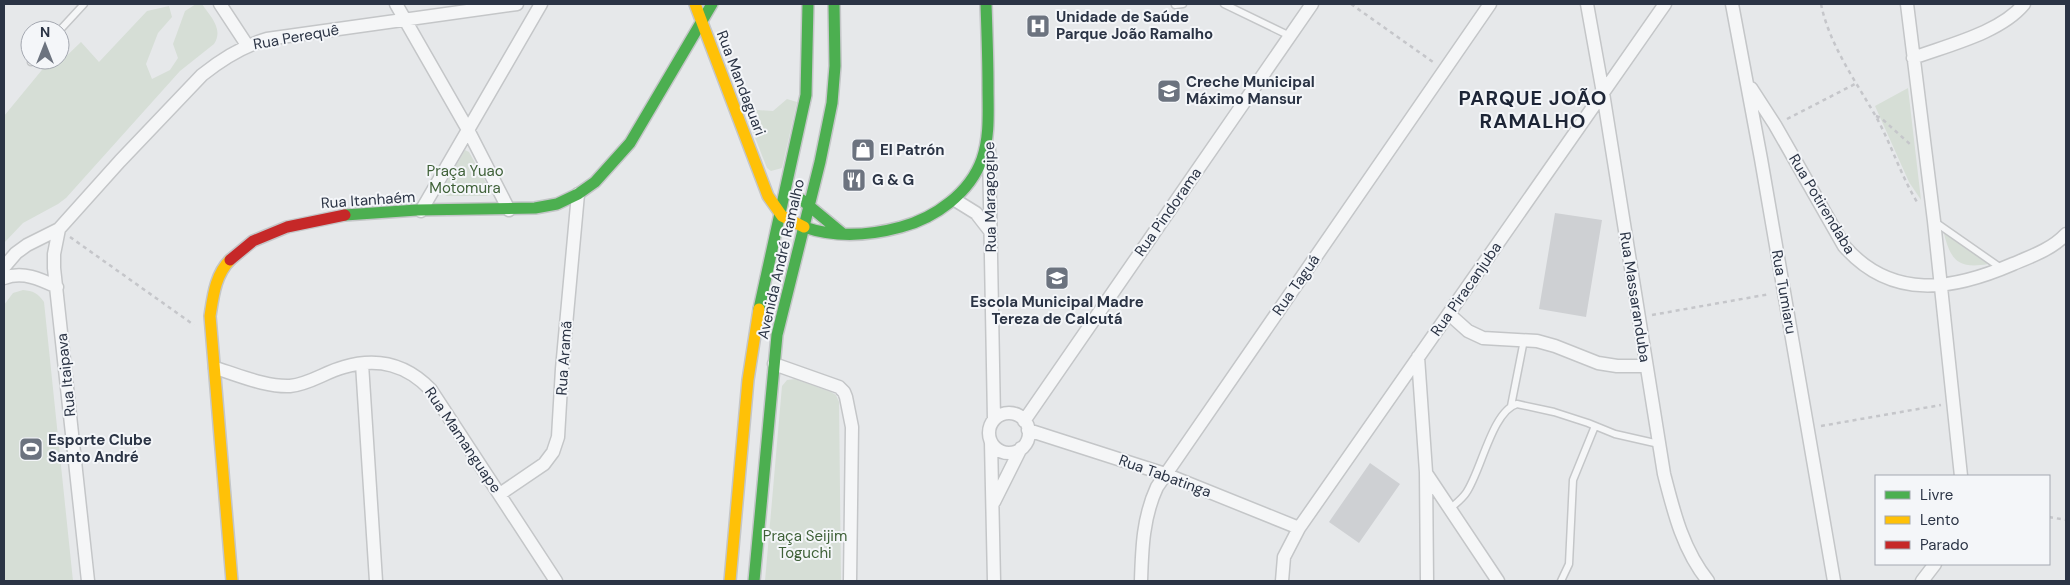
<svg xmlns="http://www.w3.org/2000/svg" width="2070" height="585" viewBox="0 0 2070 585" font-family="'DM Sans',sans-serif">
	<rect width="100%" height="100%" fill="#e6e8ea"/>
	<path fill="#d6ded6" d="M196,4H202C210,16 224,29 214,44L180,71L66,198L58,204L23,223L4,243V116L46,65L58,64L81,42L99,62L147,11L169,6L172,17L158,33L146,64L152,79L170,70L178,58L173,44L185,11Z
		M1908,88L1921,200L1909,182L1875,106Z
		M787,99L797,102L782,168L771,171L767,168L743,107L750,105L757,110L773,111Z
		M465,150L469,152L489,188L490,193L487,196H447L443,194V188Z
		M1943,230L1988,264C1955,270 1950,257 1943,230Z
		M23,290C33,291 38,293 44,302L73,581H4V305L13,293Z
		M795,379L831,392L836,395L839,402L841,581H765L782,386L787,380Z"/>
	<path fill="#ced0d3" d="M1555,213L1602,220L1586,317L1539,309Z
		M1370,463L1400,484L1359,543L1329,522Z"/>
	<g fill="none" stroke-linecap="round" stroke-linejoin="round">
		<g stroke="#c4c6c8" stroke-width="9">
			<path id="lane" d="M1224,4L1290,36
				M1175,5L1183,4
				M60,30L84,4
				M31,62L33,60
				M1935,222L2001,268
				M1511,406L1524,340
				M1450,509C1455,504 1462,499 1466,493C1481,472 1492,411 1517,404L1554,412L1588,423L1615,434L1659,444
				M1561,581L1569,564L1573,480L1595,426"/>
		</g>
		<g stroke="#c4c6c8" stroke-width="15">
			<path id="street" d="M220,4L247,45
				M396,4L467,128L509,210
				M1587,4L1603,93L1664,474C1674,513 1683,550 1708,581
				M1732,4L1761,159L1834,581
				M1907,4L1934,221L1961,476
				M1913,58C1948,45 2000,33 2024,4
				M1751,88L1775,125L1844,246C1892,301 1953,290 2013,264C2032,256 2052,249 2066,234
				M989,149L994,419
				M955,200L976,213L990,231
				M421,211L541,4
				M59,229L54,254V268L88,581
				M4,267L16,253L27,245L59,229L120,161L202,75C222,59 243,46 267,39L517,4
				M4,278C23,271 40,279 57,287
				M1449,314L1468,331L1483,338L1537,341L1555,346L1598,363L1617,366H1646
				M1418,357L1426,472L1427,581
				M362,364L376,581
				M774,364L839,387L844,392L846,397L852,427L850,581
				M215,368C239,375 265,387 290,386C310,384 325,372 344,367C379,357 407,365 431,390L556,581
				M989 433a20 20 0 1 1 40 0a20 20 0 1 1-40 0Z
				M1024,421L1312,4
				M1028,430L1165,474L1299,528
				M991,442L994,581
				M1426,473L1498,581
				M500,494L544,464L553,452L558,437L562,369L578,194
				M994,502L1021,448
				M1141,581C1142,548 1143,517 1157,487L1490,4
				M1282,581L1284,557L1299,528L1665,4
				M1922,581L1935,564"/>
		</g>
		<g stroke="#c4c6c8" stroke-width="14">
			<path id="fast" d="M802,200L843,234
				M345,215L417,210L535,208L557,204L578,194L595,182L630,143L712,4
				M804,227C836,238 868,236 901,227C935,218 970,193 982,159C990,136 988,111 988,87C988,60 987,32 986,4
				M759,309L806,95L808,4
				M754,581L777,335L820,162L832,103L835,66L834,4"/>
		</g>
		<g stroke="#c4c6c8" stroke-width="14">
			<path id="slow" d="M695,4L768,196L782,216L804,227
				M230,260C215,275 213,297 210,316L232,581
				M730,581L748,380L759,309"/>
		</g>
		<g stroke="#c4c6c8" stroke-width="14">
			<path id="jam" d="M230,260L253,241L287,227L345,215"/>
		</g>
		<path stroke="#c5c6ca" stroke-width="2.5" stroke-dasharray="4 4" stroke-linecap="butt" d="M1351,4L1433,62
			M1821,4C1829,44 1855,80 1875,115C1891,143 1900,174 1917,202
			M1876,116L1881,118L1911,145
			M1787,119L1855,84
			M70,237L194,325
			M1652,315L1770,294
			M1821,426L1941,405
			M2049,517L2066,520"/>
		<use href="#lane" stroke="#f5f6f7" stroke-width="6"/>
		<use href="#street" stroke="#f5f6f7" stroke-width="12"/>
		<use href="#fast" stroke="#4caf50" stroke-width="11"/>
		<use href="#slow" stroke="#ffc107" stroke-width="11"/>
		<use href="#jam" stroke="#c62828" stroke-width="11"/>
	</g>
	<defs>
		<g id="hospital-square" transform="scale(1.25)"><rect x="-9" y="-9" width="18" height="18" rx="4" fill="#6c737f" stroke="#f4f6f9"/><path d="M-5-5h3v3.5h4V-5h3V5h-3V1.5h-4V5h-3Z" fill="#fff"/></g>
		<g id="school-square" transform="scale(1.25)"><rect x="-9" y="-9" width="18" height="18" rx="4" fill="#6c737f" stroke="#f4f6f9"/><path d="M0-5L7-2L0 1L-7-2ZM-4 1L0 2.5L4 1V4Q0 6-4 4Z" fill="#fff"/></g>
		<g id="shop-square" transform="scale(1.25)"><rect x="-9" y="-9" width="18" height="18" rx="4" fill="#6c737f" stroke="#f4f6f9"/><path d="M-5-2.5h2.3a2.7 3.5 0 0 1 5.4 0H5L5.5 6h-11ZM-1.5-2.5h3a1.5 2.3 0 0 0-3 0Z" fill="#fff"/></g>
		<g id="restaurant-square" transform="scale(1.25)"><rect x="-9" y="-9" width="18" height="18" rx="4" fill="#6c737f" stroke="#f4f6f9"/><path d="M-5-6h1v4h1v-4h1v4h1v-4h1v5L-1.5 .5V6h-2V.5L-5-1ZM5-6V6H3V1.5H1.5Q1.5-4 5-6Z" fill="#fff"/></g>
		<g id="stadium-square" transform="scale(1.25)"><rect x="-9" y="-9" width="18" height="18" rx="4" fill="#6c737f" stroke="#f4f6f9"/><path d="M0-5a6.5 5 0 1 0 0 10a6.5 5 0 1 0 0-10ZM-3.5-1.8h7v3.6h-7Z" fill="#fff"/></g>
	</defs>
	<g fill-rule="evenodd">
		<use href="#hospital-square" x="1038" y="26"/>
		<use href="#school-square" x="1169" y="91"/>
		<use href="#shop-square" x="863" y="150"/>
		<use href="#restaurant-square" x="854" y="180"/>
		<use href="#school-square" x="1057" y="278"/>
		<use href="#stadium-square" x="31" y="449"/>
	</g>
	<g text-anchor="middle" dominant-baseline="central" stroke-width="4" stroke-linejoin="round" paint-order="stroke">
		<g font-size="15" font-weight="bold" fill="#2b3445" stroke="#f4f6f9" text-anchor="start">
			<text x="1056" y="17">Unidade de Saúde<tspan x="1056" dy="17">Parque João Ramalho</tspan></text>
			<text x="1186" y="82">Creche Municipal<tspan x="1186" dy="17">Máximo Mansur</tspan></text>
			<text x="880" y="150">El Patrón</text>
			<text x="872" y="180">G &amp; G</text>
			<text x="1057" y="302" text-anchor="middle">Escola Municipal Madre<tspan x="1057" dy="17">Tereza de Calcutá</tspan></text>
			<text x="48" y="440">Esporte Clube<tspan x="48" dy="17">Santo André</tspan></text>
		</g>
		<g font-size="15" fill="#2b3445" stroke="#f4f6f9">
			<text transform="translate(296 37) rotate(-10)">Rua Perequê</text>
			<text transform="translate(741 83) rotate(69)">Rua Mandaguari</text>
			<text transform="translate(990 197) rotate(-91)">Rua Maragogipe</text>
			<text transform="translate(368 200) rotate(-4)">Rua Itanhaém</text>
			<text transform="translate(1822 204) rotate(59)">Rua Potirendaba</text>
			<text transform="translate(1168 212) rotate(-55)">Rua Pindorama</text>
			<text transform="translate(781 259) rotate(-77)">Avenida André Ramalho</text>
			<text transform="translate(1296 285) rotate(-55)">Rua Taguá</text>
			<text transform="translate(1466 289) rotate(-55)">Rua Piracanjuba</text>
			<text transform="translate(1784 292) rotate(80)">Rua Tumiaru</text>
			<text transform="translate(1635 297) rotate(81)">Rua Massaranduba</text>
			<text transform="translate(564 358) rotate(-86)">Rua Aramã</text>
			<text transform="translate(66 375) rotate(-96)">Rua Itaipava</text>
			<text transform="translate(463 440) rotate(56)">Rua Mamanguape</text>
			<text transform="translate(1165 476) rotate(20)">Rua Tabatinga</text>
		</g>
		<g font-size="15" fill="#3f6138" stroke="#f4f6f9">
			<text x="465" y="171">Praça Yuao<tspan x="465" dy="17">Motomura</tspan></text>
			<text x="805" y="536">Praça Seijim<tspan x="805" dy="17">Toguchi</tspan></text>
		</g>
		<g font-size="20" font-weight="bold" letter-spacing="1" fill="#1d2536" stroke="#f4f6f9">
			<text x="1533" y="98">PARQUE JOÃO<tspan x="1533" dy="23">RAMALHO</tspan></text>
		</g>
	</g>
	<rect width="2070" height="585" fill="none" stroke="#2b3445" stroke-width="10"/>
	<rect x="1875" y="475" width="175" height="90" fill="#f4f6f9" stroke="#a4a8b1"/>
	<rect x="1885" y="491" width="25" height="8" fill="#4caf50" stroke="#a4a8b1"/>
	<text x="1920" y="500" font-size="15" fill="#2b3445">Livre</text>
	<rect x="1885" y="516" width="25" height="8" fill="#ffc107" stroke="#a4a8b1"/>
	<text x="1920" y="525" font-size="15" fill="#2b3445">Lento</text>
	<rect x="1885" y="541" width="25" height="8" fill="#c62828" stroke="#a4a8b1"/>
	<text x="1920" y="550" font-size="15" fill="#2b3445">Parado</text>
	<g transform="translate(45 45)"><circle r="24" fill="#f4f6f9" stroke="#a4a8b1"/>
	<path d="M0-4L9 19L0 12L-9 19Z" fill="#6c737f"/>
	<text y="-8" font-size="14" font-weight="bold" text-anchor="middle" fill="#2b3445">N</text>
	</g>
</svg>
